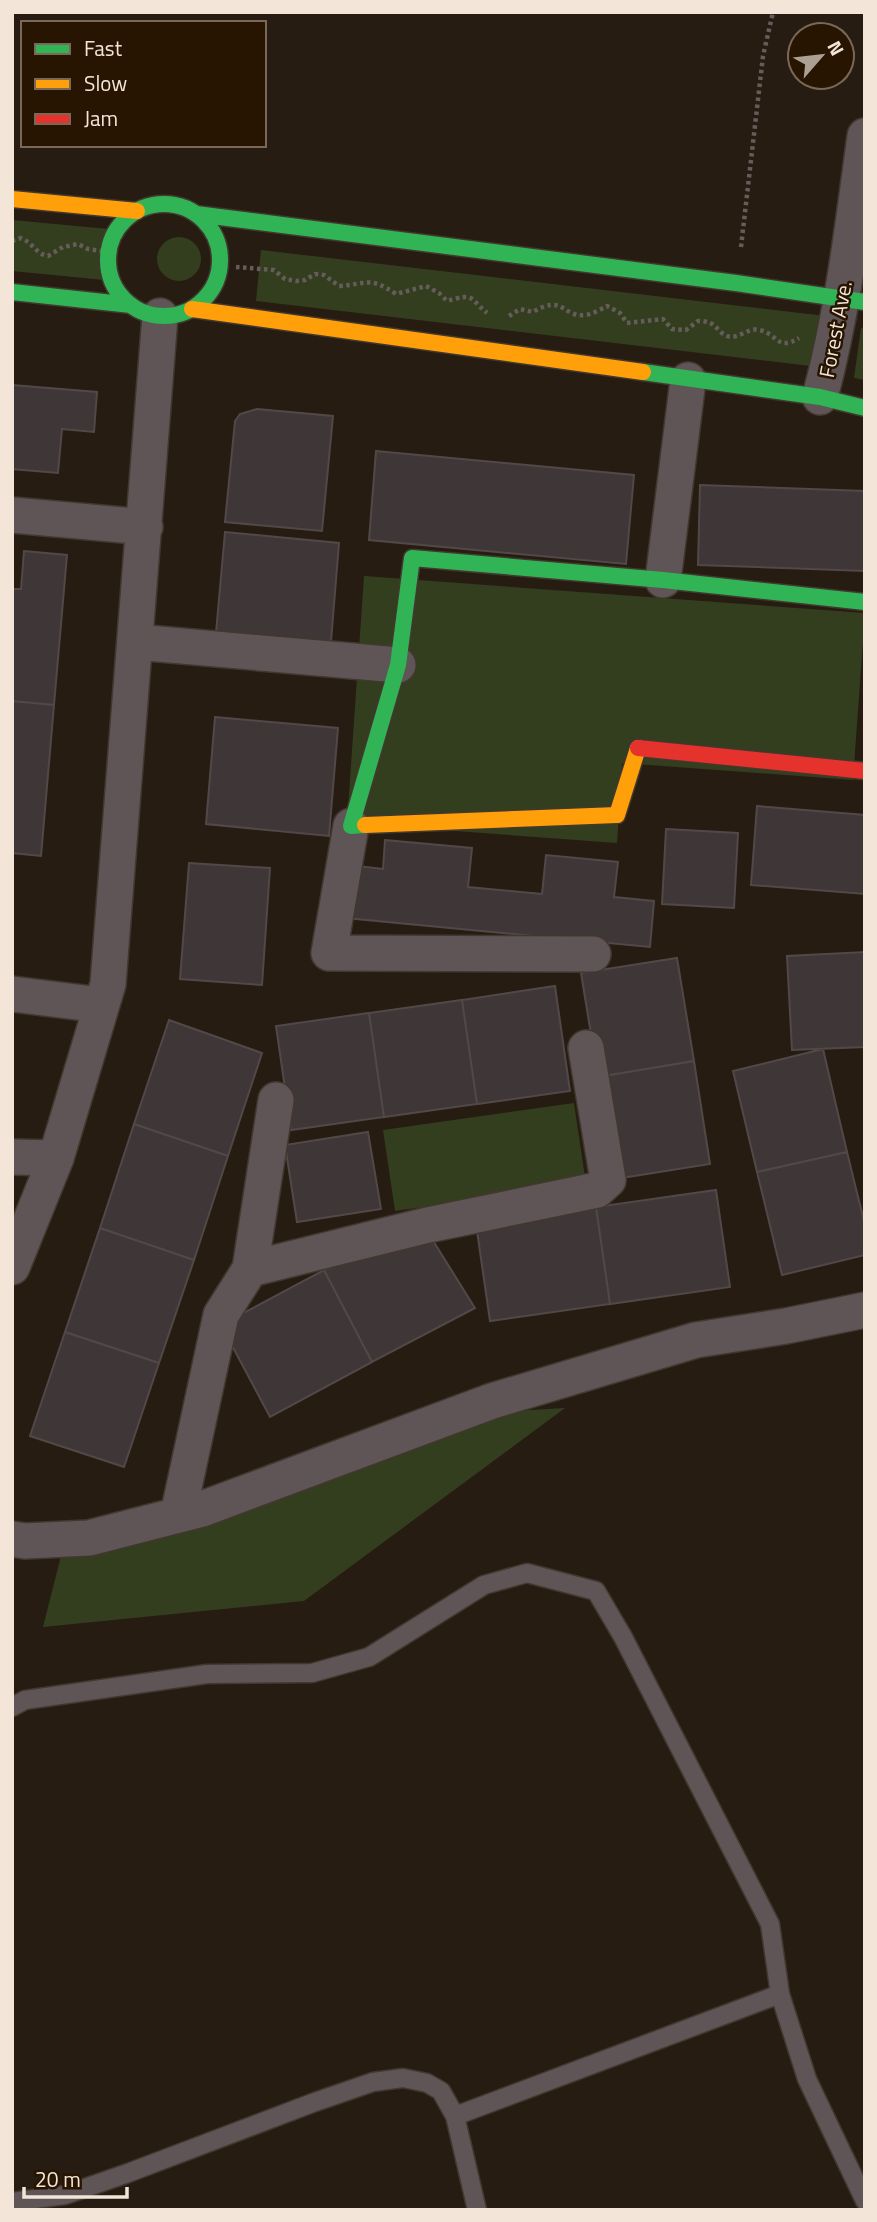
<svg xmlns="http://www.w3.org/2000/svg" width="877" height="2222" viewBox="0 0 877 2222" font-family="'Titillium Web',sans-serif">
	<rect width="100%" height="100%" fill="#271c11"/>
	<path fill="#333e1f" d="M12,220L109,229L104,280L12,271Z
		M157 259a22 22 0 1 1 44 0a22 22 0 1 1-44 0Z
		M261,250L826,316L819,367L256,301Z
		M861,328L865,329V380L854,378Z
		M364,576L865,613L853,780L622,763L617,843L347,823Z
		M574,1103L586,1184L395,1211L383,1130Z
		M565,1408L304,1601L43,1627L62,1552L497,1412Z"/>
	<path fill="#3f3737" stroke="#524848" stroke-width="2" d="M12,385L97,392L94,432L62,429L58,473L12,469Z
		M257,409L333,416L322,531L225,522L235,421L240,414Z
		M376,451L634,475L626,564L369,540Z
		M700,485L865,491V571L698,565Z
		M225,532L339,543L330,654L215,644Z
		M24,551L67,555L54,705L12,701V589H21Z
		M12,701L54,705L41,856L12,853Z
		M215,717L338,728L329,836L206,824Z
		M757,806L865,815V894L751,885Z
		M666,829L738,833L734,908L662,904Z
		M385,840L472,848L468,887L542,894L546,855L618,862L614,897L654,901L650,947L346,918L350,865L383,869Z
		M189,863L270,868L262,985L180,979Z
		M865,952V1047L792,1050L787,956Z
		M677,958L694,1061L598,1077L581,973Z
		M555,986L570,1091L477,1104L462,1000Z
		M462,1000L477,1104L384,1117L369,1013Z
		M369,1013L384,1117L291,1130L276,1026Z
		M169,1020L262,1053L228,1156L134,1124Z
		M823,1049L847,1152L757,1172L733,1071Z
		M694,1061L710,1164L615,1179L598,1077Z
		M134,1124L228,1156L194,1260L100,1228Z
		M368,1132L381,1209L297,1222L285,1145Z
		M847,1152L865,1225V1255L782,1275L757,1172Z
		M716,1190L730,1287L610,1304L596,1207Z
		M596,1207L610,1304L490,1321L476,1224Z
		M100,1228L194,1260L159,1363L65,1332Z
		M427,1231L475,1308L372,1362L324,1270Z
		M324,1270L372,1362L270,1417L221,1325Z
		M65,1332L159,1363L124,1467L30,1436Z"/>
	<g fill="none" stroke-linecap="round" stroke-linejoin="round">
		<g stroke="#42382f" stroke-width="21">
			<path id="lane" d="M12,1707L25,1700L207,1674L312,1673L369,1657L484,1585L527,1573L596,1591L623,1637L770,1924L780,1994L807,2079L865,2201
				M455,2116L780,1994
				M12,2202L65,2195L128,2173L315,2102L373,2082L403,2078L427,2083L441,2091L455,2116L477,2210"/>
		</g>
		<g stroke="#42382f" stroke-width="38">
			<path id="street" d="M820,397C843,311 853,224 865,136
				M12,515L145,527
				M663,580L688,380
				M136,642L398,665
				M351,826L329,953L593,954
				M12,994L101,1005
				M12,1157L56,1158
				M12,1267L56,1158L108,984L160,316
				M250,1269L276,1100
				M178,1515L221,1315L250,1269L428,1225L597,1190L608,1180L586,1048
				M12,1539L25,1541L89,1538L202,1509L492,1401L696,1340L786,1326L865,1310"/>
		</g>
		<g stroke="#42382f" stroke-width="19">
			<path id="fast" d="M108 260a56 56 0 1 1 112 0a56 56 0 1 1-112 0Z
				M196,214L736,283L865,302
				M12,292L131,305
				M643,372L820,397L865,408
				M365,825L351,826L398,665L412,558L663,580L865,602"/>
		</g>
		<g stroke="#42382f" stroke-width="19">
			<path id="slow" d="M12,199L137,211
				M192,309L643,372
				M365,825L617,815L638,748"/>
		</g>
		<g stroke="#42382f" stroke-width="19">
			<path id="jam" d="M638,748L865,771"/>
		</g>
		<path stroke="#655d59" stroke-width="4.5" stroke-dasharray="3.5 3.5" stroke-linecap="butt" d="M12,241L21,238C33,243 36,254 48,256L63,247L78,244L88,249L109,252
			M741,247L763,56L773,12
			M236,267L274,270L285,279L296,281L305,280L315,274L324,275L339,286C368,284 369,276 396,294L426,286L439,293L447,301C475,293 468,297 487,313
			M509,316L520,309L533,312C564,293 562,318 586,315C593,314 601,309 607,306L620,313L627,323L663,319L672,329L686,330L698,321C718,321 715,331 727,336C738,340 748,327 759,330C778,333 776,352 799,338"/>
		<use href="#lane" stroke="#5f5556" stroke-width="18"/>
		<use href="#street" stroke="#5f5556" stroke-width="35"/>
		<use href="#fast" stroke="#30b455" stroke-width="16"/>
		<use href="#slow" stroke="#ff9f0a" stroke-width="16"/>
		<use href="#jam" stroke="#e5322d" stroke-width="16"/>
	</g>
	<g text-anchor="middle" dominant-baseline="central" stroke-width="5" stroke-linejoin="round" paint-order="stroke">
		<g font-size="21" fill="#f3e6d9" stroke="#271401">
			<text transform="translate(835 329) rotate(-79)">Forest Ave.</text>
		</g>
	</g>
	<rect width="877" height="2222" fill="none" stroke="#f3e6d9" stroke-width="28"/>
	<rect x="21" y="21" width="245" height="126" fill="#271401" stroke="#796857" stroke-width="2"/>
	<rect x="35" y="44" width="35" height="10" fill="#30b455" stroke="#796857" stroke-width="2"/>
	<text x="84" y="56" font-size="21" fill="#f3e6d9">Fast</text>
	<rect x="35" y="79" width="35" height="10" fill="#ff9f0a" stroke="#796857" stroke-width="2"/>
	<text x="84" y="91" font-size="21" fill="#f3e6d9">Slow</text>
	<rect x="35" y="114" width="35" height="10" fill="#e5322d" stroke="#796857" stroke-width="2"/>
	<text x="84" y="126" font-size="21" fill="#f3e6d9">Jam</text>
	<g transform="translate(821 56) rotate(62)"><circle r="33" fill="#271401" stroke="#796857" stroke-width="2"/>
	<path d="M0-5L12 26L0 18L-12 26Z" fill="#ac9f93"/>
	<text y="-10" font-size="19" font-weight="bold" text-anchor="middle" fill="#f3e6d9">N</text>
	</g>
	<path d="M24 2187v10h103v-10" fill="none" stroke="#f3e6d9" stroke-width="3.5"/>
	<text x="35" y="2187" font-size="21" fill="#f3e6d9" stroke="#271401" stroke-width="5" paint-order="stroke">20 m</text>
</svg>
